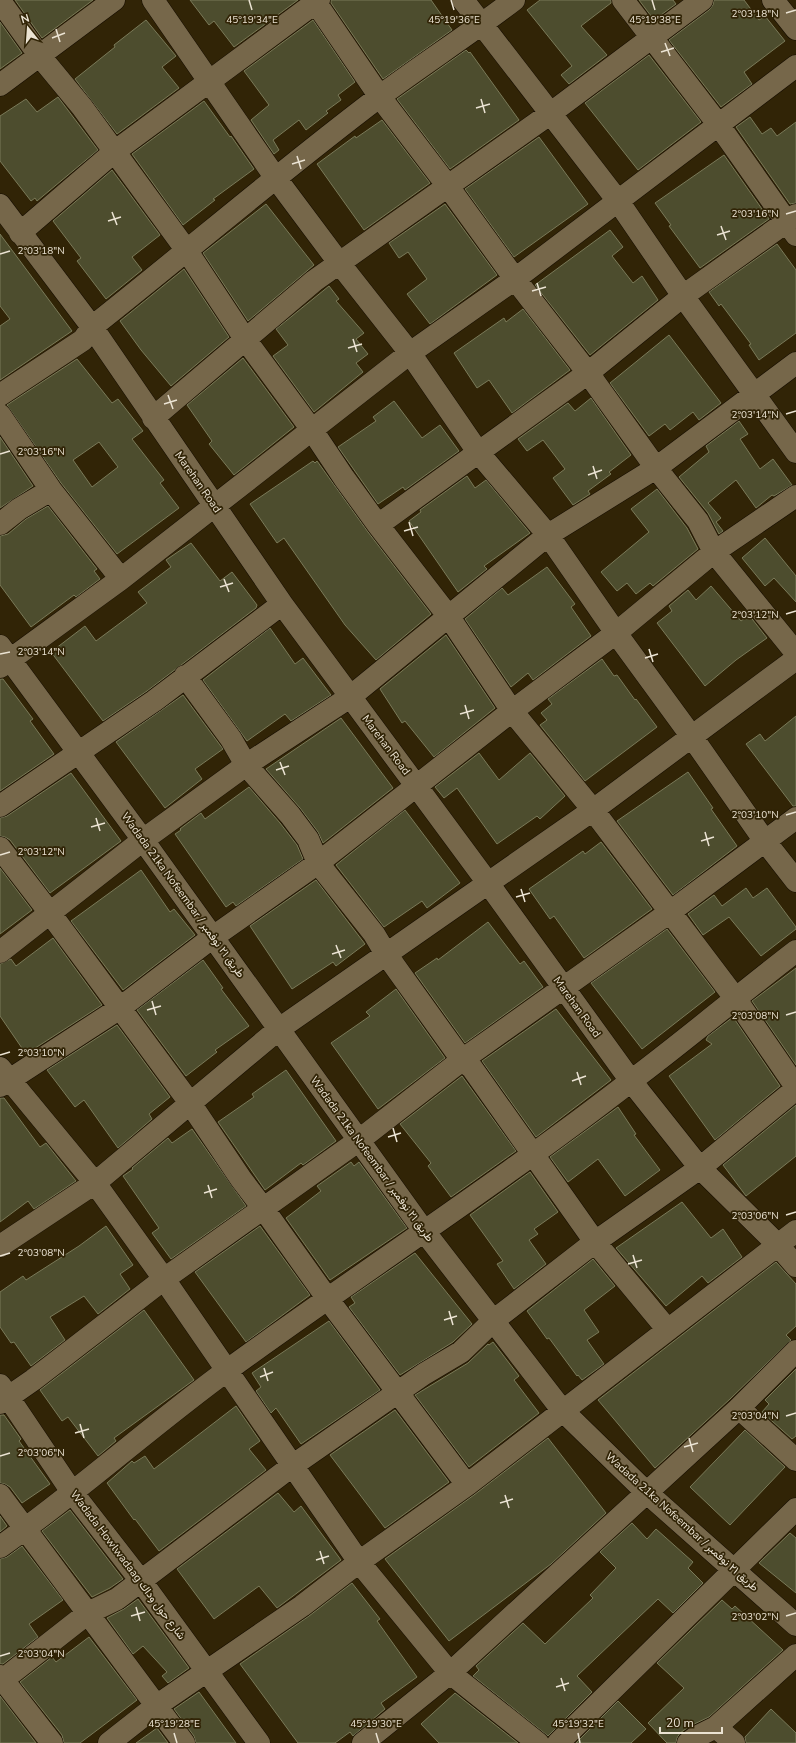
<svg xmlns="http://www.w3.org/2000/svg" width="796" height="1743" viewBox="0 0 796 1743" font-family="'Nunito Sans',Vazirmatn,sans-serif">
	<rect width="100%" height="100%" fill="#312406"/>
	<path fill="#4d4d2e" stroke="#7a7a59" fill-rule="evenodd" d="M15,0H93L42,38Z
		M190,0H298L234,47L214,21L209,25Z
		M331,0H431L452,30L383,79L331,3Z
		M540,0H611V3L581,26L607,55L569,84L561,75L572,66L527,10Z
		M639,0H673L676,4L654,20Z
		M714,0H744L759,20L765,16L785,41L744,72L752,84L721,107L669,40L709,10L713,5Z
		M146,20L176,56L162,67L179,88L117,134L75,79L115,47L114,45Z
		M313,20L355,82L338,95L341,100L326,111L328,113L306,130L299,120L273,140L279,150L274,154L251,120L269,105L244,71Z
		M0,22L22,53L0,69Z
		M466,50L469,53L470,52L519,120L450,169L397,99Z
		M649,55L701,122L638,170L585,103Z
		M58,97L98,150L37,201L35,198L31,201L0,161V116L26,99L37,112Z
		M204,101L230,137L231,136L254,169L213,199L215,200L183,225L132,154Z
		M750,117L762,134L771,128L777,136L796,122V203L790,204L736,127Z
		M382,120L430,183L364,230L317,164L355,136L356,138Z
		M539,137L588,204L514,257L465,189Z
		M724,155L769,219L700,268L669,226L671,225L655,203Z
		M112,170L160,235L132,257L142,270L106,299L77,261L81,258L53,221Z
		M266,204L314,265L248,321L203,253Z
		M445,204L497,275L430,324L407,294L427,279L408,252L399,258L389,243Z
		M610,230L623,247L612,256L633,283L642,276L658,300L590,355L535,285Z
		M0,234L72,331L0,380V326L10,319L0,306Z
		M777,244L796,270V333L759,360L749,345L751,344L721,304L719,306L709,292Z
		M184,269L229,337L171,386L141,350L120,321Z
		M329,286L339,299L336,301L364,333L356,339L368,354L356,363L363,372L314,412L273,356L288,345L276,329Z
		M523,309L570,370L512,413L489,380L477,388L454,353L504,318L506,322Z
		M669,335L721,403L699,420L693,412L670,430L665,424L649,436L610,383Z
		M243,358L294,427L234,475L209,444L212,441L187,405Z
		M77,359L112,403L118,399L143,431L132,439L164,480L160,483L179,508L117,554L61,483L7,405ZM99,442L118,467L92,487L73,460Z
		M591,398L631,455L609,472L611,474L588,491L590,494L573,505L553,478L565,469L543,440L527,451L518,439L568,403L575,411Z
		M394,401L422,438L440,425L459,451L405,490L403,487L378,504L338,447L376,421L373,417Z
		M739,421L748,434L740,439L760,469L773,459L792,485L774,496L772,495L756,508L736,480L708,503L721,518L716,522L723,531L719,534L708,513L679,477L709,452L706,446Z
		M0,437L33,486L0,508Z
		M313,461L315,463L317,461L368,532L431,614L376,660L345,625L284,538L277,543L250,504Z
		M467,476L475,488L486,480L530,533L484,566L487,569L458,592L409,521L421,512L420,510Z
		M657,489L687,528L698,549L653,586L650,583L636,594L627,583L617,591L601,572L649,532L631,509Z
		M48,506L97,569L94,571L100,579L76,597L74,595L31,627L0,585V536L8,534L26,519Z
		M765,538L796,576V602L774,578L765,586L742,558Z
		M191,543L220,581L232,572L257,605L256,608L147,691L103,721L51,652L85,626L96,641L147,603L138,592L171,567L166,560Z
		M547,567L575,604L571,607L591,636L533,680L528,673L511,687L465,619L502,588L508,595Z
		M711,586L741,621L749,615L767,638L736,660L705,686L657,623L672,611L669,606L688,590L696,600Z
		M270,628L295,664L303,658L331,695L291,721L285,714L247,741L203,680Z
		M446,635L495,708L434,757L405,721L402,723L380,689Z
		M602,659L614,676L617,675L635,700L636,699L657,727L585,781L540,725L547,720L541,713L552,704L548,699Z
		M0,679H3L33,719L30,721L54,754L0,791Z
		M183,695L223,749L195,769L202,779L165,808L116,742Z
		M796,716V806H793L746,744L760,734L765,741Z
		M341,718L393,788L323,843L318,832L300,808L266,769Z
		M479,753L499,780L530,753L565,796L540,819L537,816L497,844L457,788L444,798L435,787Z
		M688,772L713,808L711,809L737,846L673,895L617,821Z
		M71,773L121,841L50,893L10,840L5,837L0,836V818L7,816Z
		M249,787L280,823L297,845L303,859L236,906L233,902L226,907L175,834L181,830L180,829L201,813L205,819Z
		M405,810L460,883L427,908L422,901L384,927L336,865Z
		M601,842L652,909L584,958L554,916L550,919L529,889L583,851L585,854Z
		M0,868L32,910L0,934Z
		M141,870L170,912L174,909L195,935L123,990L71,921Z
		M316,880L365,944L336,966L333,962L292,989L250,926Z
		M746,888L753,898L767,888L796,927V929L761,956L729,917L703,935L688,914L714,895L722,906Z
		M488,922L520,964L524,961L543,987L465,1043L415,973L437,958L438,960Z
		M667,929L715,992L642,1049L591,983Z
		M53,938L102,1005L26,1054L0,1016V964L11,959L16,966Z
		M203,960L223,988L221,989L249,1026L215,1050L217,1052L186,1076L137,1010Z
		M796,968V1065L752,1001Z
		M396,989L445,1058L378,1109L331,1043L370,1016L366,1012Z
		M556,1009L611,1080L536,1137L482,1061Z
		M733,1017L780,1086L715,1140L669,1076L712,1044L706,1040L708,1036Z
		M117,1025L170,1097L149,1114L152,1119L118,1148L84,1100L75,1107L47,1070Z
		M286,1070L336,1141L303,1165L301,1163L265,1190L218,1122L254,1097L252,1094Z
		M462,1076L516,1151L451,1197L428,1166L431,1163L400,1124Z
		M0,1098H4L40,1147L46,1143L76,1181L34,1209L28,1201L0,1222Z
		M796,1105V1156L746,1196L723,1165Z
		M618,1107L636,1134L634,1135L660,1170L625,1196L598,1159L568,1182L550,1157Z
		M192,1129L246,1206L171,1259L152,1233L159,1228L123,1176L133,1169L132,1168L168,1138L172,1143Z
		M351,1162L354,1166L359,1162L407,1228L330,1280L286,1218L321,1191L317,1186Z
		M530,1172L558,1212L534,1229L538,1234L529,1240L546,1264L514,1289L497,1264L503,1261L470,1215Z
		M682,1202L711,1238L723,1229L742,1257L708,1283L702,1276L666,1306L616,1248Z
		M106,1226L133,1265L120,1274L130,1289L98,1314L84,1296L50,1317L65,1340L31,1366L14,1342L11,1343L0,1327V1292L23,1276L26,1280L79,1246Z
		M260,1226L310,1295L246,1342L195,1272Z
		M415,1253L472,1324L453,1342L400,1375L349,1307L355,1303L351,1297Z
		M593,1259L615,1286L584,1310L599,1332L587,1340L604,1364L582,1380L578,1375L577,1376L549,1338L547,1339L527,1311Z
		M776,1262L796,1284V1326L786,1335L791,1340L730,1399L655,1468L598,1400Z
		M144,1310L194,1380L114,1438L116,1441L98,1456L68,1417L62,1421L40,1390Z
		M329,1321L380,1390L301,1444L276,1408L271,1413L256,1391L261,1387L252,1373Z
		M493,1342L519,1376L514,1380L539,1413L469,1467L415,1395L468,1363L488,1344L489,1345Z
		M796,1369V1436L792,1439L762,1412L769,1404L765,1400Z
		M236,1406L260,1441L249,1449L266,1470L159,1551L135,1519L134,1520L107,1483L132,1461L134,1463L145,1456L154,1469Z
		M395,1410L449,1482L385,1528L330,1455Z
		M0,1415H4L21,1439L19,1441L50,1484L22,1503L10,1487L5,1484L0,1483Z
		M745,1430L785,1467L730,1525L690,1487Z
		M548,1438L606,1513L551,1564L449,1641L385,1559L474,1495Z
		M278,1493L294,1512L301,1506L341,1560L277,1608L259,1586L214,1619L177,1569Z
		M70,1510L123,1579L110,1588L92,1597L42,1531Z
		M0,1516L7,1526L0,1532Z
		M632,1523L647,1539L656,1529L693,1562L688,1568L703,1583L673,1613L658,1599L577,1676L592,1692L548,1736L473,1676L479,1670L476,1666L523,1623L545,1644L593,1598L590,1595L616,1568L600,1552Z
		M790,1533L796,1538V1593L759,1563Z
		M22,1546L63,1600L29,1624L38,1637L3,1664H0V1559L7,1557Z
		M352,1583L380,1619L377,1621L417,1677L381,1703L385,1709L353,1736L350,1732L335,1743H298L240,1664L309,1616Z
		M138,1599L189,1668L168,1683L162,1676L167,1672L143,1646L133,1654L107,1618L124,1609Z
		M722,1600L732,1609L735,1606L783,1650L709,1717L690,1726L680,1733L677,1738L676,1743H667L648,1723L684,1688L657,1663Z
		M89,1637L137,1700L80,1743H64L62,1735L20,1682L52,1657L56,1662Z
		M199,1692L236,1743H196L194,1736L174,1709Z
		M455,1693L518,1743H439L421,1724Z
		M0,1696L36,1743H0Z
		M618,1701L646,1729L631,1743H576Z
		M771,1709L796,1733V1743H746L745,1737Z
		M157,1728L168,1743H136Z"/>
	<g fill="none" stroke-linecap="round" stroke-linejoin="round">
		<g stroke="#160d00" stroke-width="23">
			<path id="minor" d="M153,0L275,177L340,264L410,353L478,452L548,535L616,633L692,737L764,840L796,881
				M314,0L380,97L447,185L515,279L588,373L656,468L698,521L714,552L796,653
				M463,0L618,201L683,296L796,452
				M623,0L718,124L796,235
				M773,0L796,29
				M0,1L39,55L82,107L187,251L245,339L312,430L344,478L378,525L449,617L512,711L593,810L735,998L796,1087
				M0,85L114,0
				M0,205L92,327L282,604L488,883L631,1081L700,1168L777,1244L796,1266
				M20,233L114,152L319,0
				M0,395L83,340L92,327C188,251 281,171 379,97C423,64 470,34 514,0
				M0,415L51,490L121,579
				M153,418L314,281L551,113L702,0
				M0,524L19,509L51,490
				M378,525L588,373L683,296L796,215
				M0,646L143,840L424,1231L562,1410L646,1492L796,1625
				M0,667L121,579L410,353L515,279L796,66
				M185,676L231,739L246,765L290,815L308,839L318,863L374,934L386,954L462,1060L472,1068L595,1242L667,1329
				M0,806L154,701L282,604
				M0,848L50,913L190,1103L241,1179L263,1208L327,1298L467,1485
				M0,952L143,840L246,765L350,697L548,535L656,468L796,363
				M0,1068L95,1183L164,1279L359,1562L450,1673L538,1743
				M0,1086L120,1008L213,937L318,863L512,711L616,633L714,552L796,496
				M0,1246L95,1183L279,1029L593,810L796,659
				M0,1385L72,1492L141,1581L259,1743
				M0,1403L33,1380L164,1279L358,1141L462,1060L670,912L796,818
				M739,1408L796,1460
				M0,1495L184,1743
				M0,1547C79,1491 151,1426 229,1369C362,1272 501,1182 631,1081C687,1039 740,994 796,951
				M0,1676L52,1743
				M0,1682L88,1613L117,1599L292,1466L424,1374L461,1352L493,1321L595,1242L700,1168L796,1089
				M716,1727L734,1743
				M109,1743L156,1706L302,1606L359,1562L467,1485L796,1231
				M363,1743L450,1673L739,1408L796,1351
				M558,1743L796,1509
				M688,1743L696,1737L716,1727L796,1655"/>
		</g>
		<use href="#minor" stroke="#76674a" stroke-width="22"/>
	</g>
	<path fill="none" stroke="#ebe3d3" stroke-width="1.5" d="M249,0L252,10M451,0L454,10M652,0L655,10M786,13L796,10M56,29L60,42M52,38L65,33M665,43L670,56M661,52L674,48M481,99L485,113M476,108L490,104M297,156L301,169M292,164L305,160M112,212L117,225M786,214L796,211M108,221L121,217M721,226L726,240M717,235L730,231M0,254L10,251M537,283L541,296M532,291L546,287M353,339L357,352M348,348L362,344M168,395L173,409M164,404L177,400M786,414L796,411M0,454L10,451M593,466L597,479M588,475L602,470M409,522L413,536M404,531L418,527M224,579L229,592M220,587L233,583M786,614L796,611M649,649L653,662M0,654L10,652M645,658L658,654M465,705L469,719M460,714L474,710M280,762L285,775M276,770L289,766M786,815L796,812M96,818L100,831M91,827L105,823M705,832L709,846M701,841L714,837M0,855L10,852M521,889L525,902M516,897L530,893M336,945L341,958M332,954L345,950M152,1001L156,1015M147,1010L161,1006M786,1015L796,1012M0,1055L10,1052M577,1072L581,1085M572,1081L586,1076M393,1128L397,1142M388,1137L401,1133M208,1185L212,1198M204,1193L217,1189M786,1215L796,1212M633,1255L637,1268M0,1256L10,1253M628,1264L642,1260M449,1311L453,1325M444,1320L457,1316M264,1368L268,1381M260,1377L273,1372M786,1416L796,1413M80,1424L84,1438M75,1433L89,1429M689,1438L693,1452M684,1447L698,1443M0,1456L10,1453M505,1495L509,1508M500,1503L513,1499M320,1551L324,1564M316,1560L329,1556M136,1607L140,1621M131,1616L145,1612M786,1616L796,1613M0,1656L10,1653M561,1678L565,1691M556,1687L569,1683M174,1733L177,1743M376,1733L379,1743M578,1733L580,1743"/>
	<g text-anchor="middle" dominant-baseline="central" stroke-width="3.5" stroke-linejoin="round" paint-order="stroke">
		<g font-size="11" fill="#ebe3d3" stroke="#312406">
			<text transform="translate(198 482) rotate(55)">Marehan Road</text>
			<text transform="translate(386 745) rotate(53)">Marehan Road</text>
			<text transform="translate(183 895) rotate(54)">Wadada 21ka Nofeembar / طريق ٢١ نوفمبر</text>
			<text transform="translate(577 1007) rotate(54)">Marehan Road</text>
			<text transform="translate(372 1159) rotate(54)">Wadada 21ka Nofeembar / طريق ٢١ نوفمبر</text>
			<text transform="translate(682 1522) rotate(42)">Wadada 21ka Nofeembar / طريق ٢١ نوفمبر</text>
			<text transform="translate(128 1565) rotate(53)">Wadada Howlwadaag شارع حول وداك</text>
		</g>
	</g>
	<g font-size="10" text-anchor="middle" fill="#ebe3d3" stroke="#312406" stroke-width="3.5" stroke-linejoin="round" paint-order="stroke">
		<text x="755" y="17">2°03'18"N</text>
		<text x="252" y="23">45°19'34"E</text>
		<text x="454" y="23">45°19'36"E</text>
		<text x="655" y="23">45°19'38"E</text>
		<text x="755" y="217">2°03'16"N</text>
		<text x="41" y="254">2°03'18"N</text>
		<text x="755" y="418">2°03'14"N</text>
		<text x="41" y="455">2°03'16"N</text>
		<text x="755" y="618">2°03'12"N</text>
		<text x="41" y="655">2°03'14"N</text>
		<text x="755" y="818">2°03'10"N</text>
		<text x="41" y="855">2°03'12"N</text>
		<text x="755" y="1019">2°03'08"N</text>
		<text x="41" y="1056">2°03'10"N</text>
		<text x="755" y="1219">2°03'06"N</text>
		<text x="41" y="1256">2°03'08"N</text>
		<text x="755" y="1419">2°03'04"N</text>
		<text x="41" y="1456">2°03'06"N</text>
		<text x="755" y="1620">2°03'02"N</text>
		<text x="41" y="1657">2°03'04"N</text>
		<text x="174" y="1727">45°19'28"E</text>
		<text x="376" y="1727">45°19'30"E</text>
		<text x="578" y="1727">45°19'32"E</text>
	</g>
	<g transform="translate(28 28) rotate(343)" stroke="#312406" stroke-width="3" paint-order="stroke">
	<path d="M0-3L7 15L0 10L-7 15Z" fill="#ebe3d3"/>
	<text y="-6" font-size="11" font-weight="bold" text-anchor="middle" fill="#ebe3d3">N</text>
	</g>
	<path d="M660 1727v6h62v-6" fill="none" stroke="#ebe3d3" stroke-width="2"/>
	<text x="666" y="1727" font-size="12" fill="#ebe3d3" stroke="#312406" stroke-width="3" paint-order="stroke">20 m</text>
</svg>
